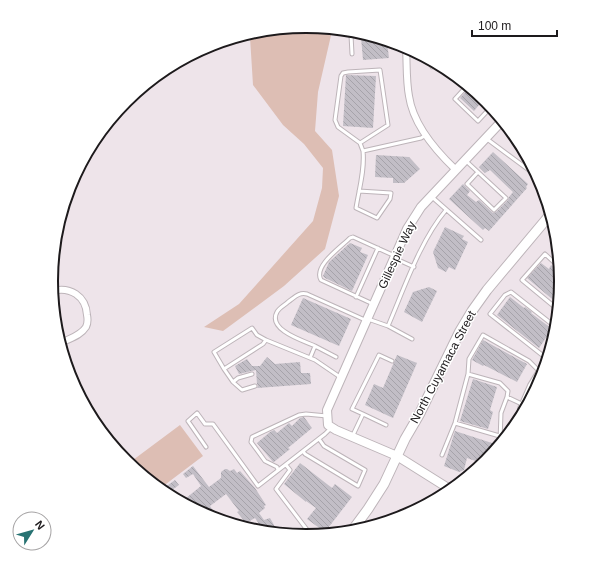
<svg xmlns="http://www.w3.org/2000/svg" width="612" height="563" viewBox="0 0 612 563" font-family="Arial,sans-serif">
	<defs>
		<pattern id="building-back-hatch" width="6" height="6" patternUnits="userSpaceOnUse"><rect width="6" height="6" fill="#c2bec6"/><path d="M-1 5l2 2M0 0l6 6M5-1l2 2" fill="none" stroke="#a6a3aa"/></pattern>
	</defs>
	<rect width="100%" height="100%" fill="#eee4ea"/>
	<path fill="#ddbeb4" d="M306,26L332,31L318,92L315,131L332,150L339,196L325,249L284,286L223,331L204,327L239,304L313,221L322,188L323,168L304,144L283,125L253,85L250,37Z
		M180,425L203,456L162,487L144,475L133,460Z"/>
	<path fill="url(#building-back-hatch)" d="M361,37L387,42L389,58L363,60Z
		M346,75L376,76L373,128L343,126Z
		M468,89L484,99L474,111L460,98Z
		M493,152L528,184L526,187L527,188L489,231L485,228L483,230L449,199L463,184L470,191L467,195L476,202L479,200L493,213L496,212L508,200L509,197L513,192L490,170L485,173L479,167Z
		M376,155L409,157L420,169L404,183H393V178L375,177Z
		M445,227L464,236L462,239L468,242L455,270L449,267L446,272L438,268L433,252Z
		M350,243L362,248L360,252L368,255L352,291L325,278L323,276L329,262Z
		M541,263L549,269L551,265L560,272V276L559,277L562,282L557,303L527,278Z
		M429,287L437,291L422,322L404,312L413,292Z
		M510,297L524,308L525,307L532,312L531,313L552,329L539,348L497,315Z
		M303,298L351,319L339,346L291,325Z
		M483,340L527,364L517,382L484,365L483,366L472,360Z
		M397,355L417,363L393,418L365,405L374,384L383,388Z
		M267,357L275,364L300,362L301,373H310L311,384L257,388L258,386L257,384L256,370L239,374L235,366L247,359L252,366H260Z
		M473,379L497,387L490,410L493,412L488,429L460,421Z
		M304,417L312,428L288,448L290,449L274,462H273L257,443L270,432L274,430L277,433L289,423L292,426L300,418Z
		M455,431L495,444L494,449L495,450L486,462L484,464L467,458L464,470L459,472L444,466Z
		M300,463L332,488L335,484L352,497L325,532L307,519L316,508L306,501V502L284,484Z
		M193,466L209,487L221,478V472L225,469H227L230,471L234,469L237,473L240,471L255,488L266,505L264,506L265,508L259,513L264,520L270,518L278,532L262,528L255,518L246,523L237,512L239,511L226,494L210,506L212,509L210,511L216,519L208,517L184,501L186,500L185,499L201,486L193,474L186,478L183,474Z
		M175,480L179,485L172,490L176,496L164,488Z"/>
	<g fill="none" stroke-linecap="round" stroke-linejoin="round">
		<g stroke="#bdb4b9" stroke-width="5">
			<path id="service" d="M351,35L352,54
				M431,64L432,67
				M466,87L455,99L478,121L491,107
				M487,139L537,176
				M360,143L338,127L335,120L341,76L343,73L348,72L380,70L388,125L360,143L363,151L421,138L426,135
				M466,161L506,198L494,210L467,184L478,172
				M359,191L391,193L390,199L377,218L356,208C359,189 365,170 363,151
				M432,197L481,240
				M394,258L414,267
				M356,297L378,248
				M373,304L321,280C313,266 341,247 350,238L353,237L395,256
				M556,308L522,280L545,254L558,266
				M368,319L388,326L412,339
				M388,326C404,289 420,241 446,210
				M315,346C304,341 267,330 277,312C279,308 285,305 288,302C295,297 299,292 307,294L365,320
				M310,358L315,346L336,357
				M546,358L490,314L505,295L511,292L553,325
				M224,369L214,352L252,328L257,335L266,340
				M468,374L500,383L508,391L507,397L501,413L500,441
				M233,382L238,378L252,374
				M255,386L242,390L233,382L224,369L263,344L266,340L315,360L340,377
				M507,397L524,405
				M363,414L352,409L379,355L392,361
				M455,423L503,437
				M353,435L363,414L386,425
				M206,447L188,421L197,413L205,424H213L258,486L325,434L330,429
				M303,451L305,454L358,486L365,470L324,446L319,439
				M442,455L455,423L468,374L469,359L483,335L529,361L540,372
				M286,465L290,470L276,489L311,535
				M278,470L277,467L265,461L251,442L252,437L299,415L306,414L327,416
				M470,471L473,472"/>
		</g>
		<g stroke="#bdb4b9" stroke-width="8">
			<path id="minor" d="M406,47C407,63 406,80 409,96C413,124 436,151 456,170
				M52,291C70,286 86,296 87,315C88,320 88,323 86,327C81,335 71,338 63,342"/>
		</g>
		<g stroke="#bdb4b9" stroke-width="10">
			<path id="tertiary" d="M522,409L532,386L545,365
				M448,488L397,456L336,430L328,425L327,410L407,229L421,207L501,122"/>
		</g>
		<g stroke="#bdb4b9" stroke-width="11">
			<path id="secondary" d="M354,528L368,509L384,484L405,439L419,415L460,331L472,311L487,290L549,216"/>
		</g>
		<use href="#service" stroke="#fff" stroke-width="3"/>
		<use href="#minor" stroke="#fff" stroke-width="6"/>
		<use href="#tertiary" stroke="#fff" stroke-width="8"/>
		<use href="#secondary" stroke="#fff" stroke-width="9"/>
	</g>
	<g text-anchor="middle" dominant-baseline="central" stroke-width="3" stroke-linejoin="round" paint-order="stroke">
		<g font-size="12" fill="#1d1a1c" stroke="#fff">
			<text transform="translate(397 255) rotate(-65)">Gillespie Way</text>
			<text transform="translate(443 367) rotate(-62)">North Cuyamaca Street</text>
		</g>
	</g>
	<path d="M0 0H612V563H0ZM58 281a248 248 0 1 1 496 0a248 248 0 1 1-496 0Z" fill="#fff" fill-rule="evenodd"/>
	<path fill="none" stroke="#1d1a1c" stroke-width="2" d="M58 281a248 248 0 1 1 496 0a248 248 0 1 1-496 0Z"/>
	<g transform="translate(32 531) rotate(53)"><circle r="19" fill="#ffffff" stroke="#a5a3a4"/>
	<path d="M0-3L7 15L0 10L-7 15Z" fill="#277272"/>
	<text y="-6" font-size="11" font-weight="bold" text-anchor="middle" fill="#1d1a1c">N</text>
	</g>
	<path d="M472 30v6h85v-6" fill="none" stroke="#1d1a1c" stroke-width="2"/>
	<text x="478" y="30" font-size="12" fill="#1d1a1c" stroke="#ffffff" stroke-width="3" paint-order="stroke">100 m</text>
</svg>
